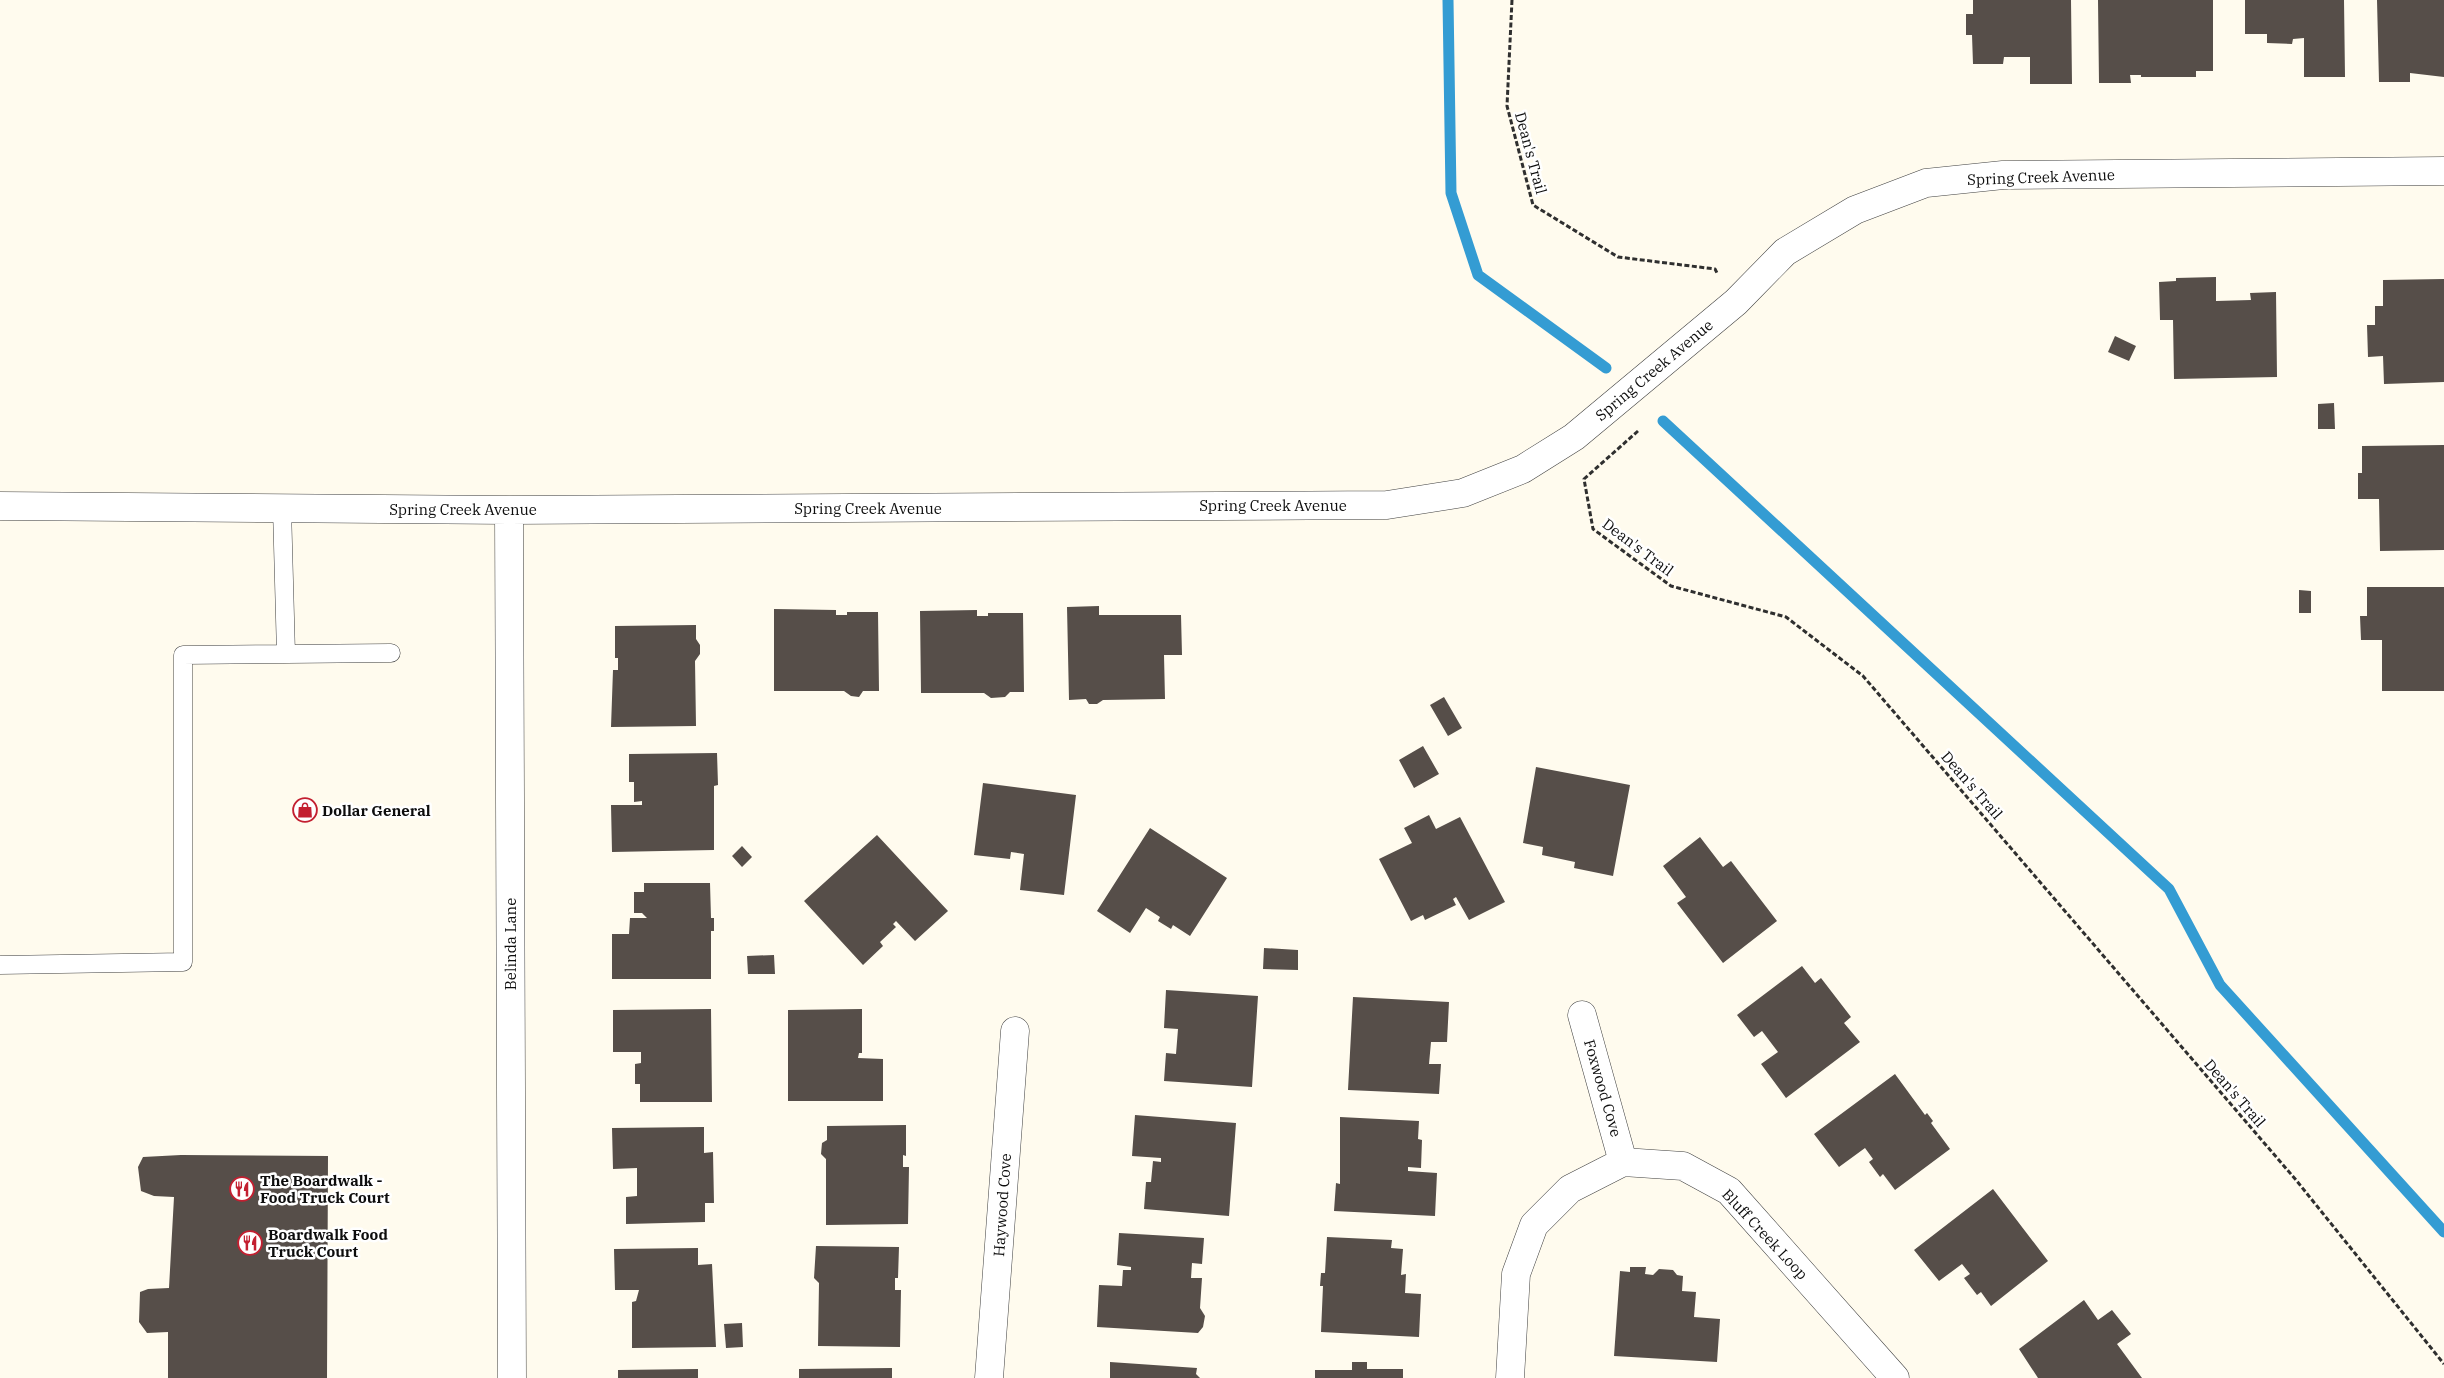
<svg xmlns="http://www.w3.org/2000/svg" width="2444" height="1378" viewBox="0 0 2444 1378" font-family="'IBM Plex Serif',serif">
	<rect width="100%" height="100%" fill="#fffbee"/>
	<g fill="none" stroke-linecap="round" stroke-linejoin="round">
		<path stroke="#349cd3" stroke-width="11" d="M1448,0L1451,193L1478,275L1606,368
			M1663,421L2169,889L2220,985L2444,1232"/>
	</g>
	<path fill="#564e49" d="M1973,0H2071L2072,84H2030V57H2004L2003,64H1973L1972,35H1966V14H1973Z
		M2098,0H2213V71H2196V77H2141V75H2130L2131,83H2099Z
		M2245,0H2344L2345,77H2304V38L2293,39L2292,44L2267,43V34H2245Z
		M2377,0H2444V77L2410,73V82H2379Z
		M2216,277V301L2251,300L2250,293L2276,292L2277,377L2174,379L2173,320H2160L2159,282L2176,281V278Z
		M2444,279V382L2384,384L2383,356L2368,357L2367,325H2375V306H2383V280Z
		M2115,336L2136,346L2129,361L2108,352Z
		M2334,403L2335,429H2318V404Z
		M2444,445V550L2380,551L2379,499H2358V473H2362V446Z
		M2367,587H2444V691H2382V640H2361L2360,616H2367Z
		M2299,590L2311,591V613H2299Z
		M1099,606V615H1181L1182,655H1164L1165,699L1103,700L1097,704H1089L1086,699L1069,700L1067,607Z
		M774,609L836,610V615H847V612H878L879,691H863L859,697L851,696L844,691H774Z
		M977,610V616H988V613H1023L1024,692H1010L1005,697L991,698L984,693H921L920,611Z
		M696,625V639L700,645V654L695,661L696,726L611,727L613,670H618V658H615V626Z
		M1444,697L1462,728L1448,736L1430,705Z
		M1423,746L1439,774L1414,788L1399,760Z
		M717,753L718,785L714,786V850L612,852L611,805H642V801L634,802V782H629V754Z
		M1536,767L1630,785L1613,876L1574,868L1575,862L1542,855L1543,847L1523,843Z
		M983,783L1076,795L1064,895L1020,890L1024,854L1011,852L1010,859L974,855Z
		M1429,815L1436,829L1460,817L1505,902L1469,920L1456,897L1453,899L1456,905L1425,920L1423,915L1411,921L1379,859L1412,843L1404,828Z
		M1150,828L1227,878L1190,936L1173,925L1171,929L1158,921L1160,917L1146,908L1130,933L1097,911Z
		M877,835L948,911L915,941L896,921L893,924L896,927L880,942L883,946L863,965L804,901Z
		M1700,837L1723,867L1731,861L1777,921L1723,963L1677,903L1686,897L1663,866Z
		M742,846L752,857L742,867L732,856Z
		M644,883H710L711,918H714V931H711V979H612V934H629L630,918H647L642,913H634V892H644Z
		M1264,948L1298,950V970L1263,969Z
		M774,955L775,974H748L747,956Z
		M1802,966L1815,983L1821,978L1851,1017L1844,1023L1860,1042L1786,1098L1761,1064L1778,1052L1762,1031L1754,1037L1737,1015Z
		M1166,990L1258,996L1252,1087L1164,1081L1166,1053L1176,1054L1178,1029L1164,1028Z
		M1353,997L1449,1002L1447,1042H1431L1429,1064H1441L1439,1094L1348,1090Z
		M711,1009L712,1102H640V1084H635V1064L641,1063V1052H613V1010Z
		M862,1009V1053H859L858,1058L883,1059V1101H788V1010Z
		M1895,1074L1925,1115L1927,1113L1933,1121L1931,1123L1950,1149L1895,1190L1883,1174L1880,1177L1869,1162L1873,1159L1865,1148L1839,1167L1814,1134Z
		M1135,1115L1236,1123L1229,1216L1144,1209L1146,1182H1151L1153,1161L1161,1162V1158L1132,1156Z
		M1340,1117L1419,1121L1418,1139L1422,1140L1421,1168L1408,1167V1171L1437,1173L1435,1216L1334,1211L1336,1183L1340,1184Z
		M906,1125V1156L903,1155V1167H909L908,1224L826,1225V1159L821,1154L822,1143L827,1140V1126Z
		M704,1127V1153L713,1152L714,1203H705V1222L626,1224V1197L637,1196V1168L613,1169L612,1128Z
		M181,1155L328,1156L327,1378H168V1332L147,1333L139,1322L140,1292L148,1289L169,1288L174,1197L154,1196L141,1191L138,1167L143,1157Z
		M1993,1189L2048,1261L1991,1306L1981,1292L1977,1295L1964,1278L1970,1274L1962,1264L1939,1281L1914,1250Z
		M1119,1233L1204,1238L1202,1264L1192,1263L1191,1278H1202L1200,1308L1205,1316L1203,1327L1198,1333L1097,1327L1099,1285L1122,1286L1123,1270H1131V1267L1117,1265Z
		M1327,1237L1392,1240L1391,1248L1403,1249L1401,1275L1406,1274L1405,1293L1421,1294L1419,1337L1321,1332L1323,1286H1320L1321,1273H1325Z
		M816,1246L899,1247L898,1278H895V1290H901L900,1347L818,1346L819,1283L814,1278Z
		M698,1248V1265L712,1264L716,1347L632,1348V1302L636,1301L639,1290H615L614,1249Z
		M1630,1267H1646L1645,1274L1653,1275L1659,1269L1673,1270L1677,1275L1683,1276L1682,1291L1696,1292L1694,1317L1720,1319L1717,1362L1614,1356L1620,1271L1630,1272Z
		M2084,1300L2098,1320L2112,1310L2131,1334L2117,1344L2142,1378H2038L2019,1349Z
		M742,1323L743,1347L726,1348L724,1324Z
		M1110,1362L1197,1368L1196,1374L1200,1378H1110Z
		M1352,1362H1367V1369H1403V1378H1315V1370H1352Z
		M892,1368V1378H799V1369Z
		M698,1369V1378H618V1370Z"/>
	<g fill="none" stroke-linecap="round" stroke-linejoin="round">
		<g stroke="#404040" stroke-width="19">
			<path id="service" d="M286,654L391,653
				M0,965L183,962V655L286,654L282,508"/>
		</g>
		<g stroke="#404040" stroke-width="29">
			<path id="minor" d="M0,506L509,510L1387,505L1463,493L1523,469L1574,437L1736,302L1785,252L1855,210L1926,183L2003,175L2444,171
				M509,510L512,1378
				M1582,1015L1623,1162
				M989,1378L1015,1031
				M1510,1378L1516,1274L1534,1225L1570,1189L1623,1162L1683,1166L1729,1191L1895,1378"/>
		</g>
		<path stroke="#2f2f2f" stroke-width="3" stroke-dasharray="5 2.5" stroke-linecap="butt" d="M1512,0L1507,106L1533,205L1618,257L1715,269L1717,273
			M1638,431L1584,479L1593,529L1671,586L1786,617L1863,676L2296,1180L2444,1364"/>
		<use href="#service" stroke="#fff" stroke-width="18"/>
		<use href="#minor" stroke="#fff" stroke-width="28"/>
	</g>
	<defs>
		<g id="shop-ring" transform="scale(1.25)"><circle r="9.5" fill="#fff" stroke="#c31f30" stroke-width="1.5"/><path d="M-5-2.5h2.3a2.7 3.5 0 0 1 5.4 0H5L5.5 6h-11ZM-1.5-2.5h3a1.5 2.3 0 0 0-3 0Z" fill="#c31f30"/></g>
		<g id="restaurant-ring" transform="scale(1.25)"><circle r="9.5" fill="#fff" stroke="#c31f30" stroke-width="1.5"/><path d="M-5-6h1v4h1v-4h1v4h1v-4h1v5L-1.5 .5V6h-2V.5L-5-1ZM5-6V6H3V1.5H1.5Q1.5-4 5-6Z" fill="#c31f30"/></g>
	</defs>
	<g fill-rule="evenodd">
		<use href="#shop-ring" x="305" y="810"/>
		<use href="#restaurant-ring" x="242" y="1189"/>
		<use href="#restaurant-ring" x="250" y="1243"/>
	</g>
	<g text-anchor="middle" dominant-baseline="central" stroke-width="5" stroke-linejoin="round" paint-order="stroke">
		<g font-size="15" fill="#0d0d0d" stroke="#fff">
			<text transform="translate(1531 153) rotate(75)">Dean's Trail</text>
			<text transform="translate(2041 177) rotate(-2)">Spring Creek Avenue</text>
			<text transform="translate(1654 370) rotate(-40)">Spring Creek Avenue</text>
			<text x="1273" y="505">Spring Creek Avenue</text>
			<text x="868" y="508">Spring Creek Avenue</text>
			<text x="463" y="509">Spring Creek Avenue</text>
			<text transform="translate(1638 547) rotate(37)">Dean's Trail</text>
			<text transform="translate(1972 785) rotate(49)">Dean's Trail</text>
			<text transform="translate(510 944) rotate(-90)">Belinda Lane</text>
			<text transform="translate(1603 1088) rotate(74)">Foxwood Cove</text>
			<text transform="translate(2235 1093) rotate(49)">Dean's Trail</text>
			<text transform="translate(1002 1205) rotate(-86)">Haywood Cove</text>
			<text transform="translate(1765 1234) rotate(47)">Bluff Creek Loop</text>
		</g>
		<g font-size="15" font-weight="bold" fill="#0d0d0d" stroke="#fff" text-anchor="start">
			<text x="322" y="810">Dollar General</text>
			<text x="260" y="1180">The Boardwalk -<tspan x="260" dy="17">Food Truck Court</tspan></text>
			<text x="268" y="1234">Boardwalk Food<tspan x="268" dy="17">Truck Court</tspan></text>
		</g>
	</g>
</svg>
